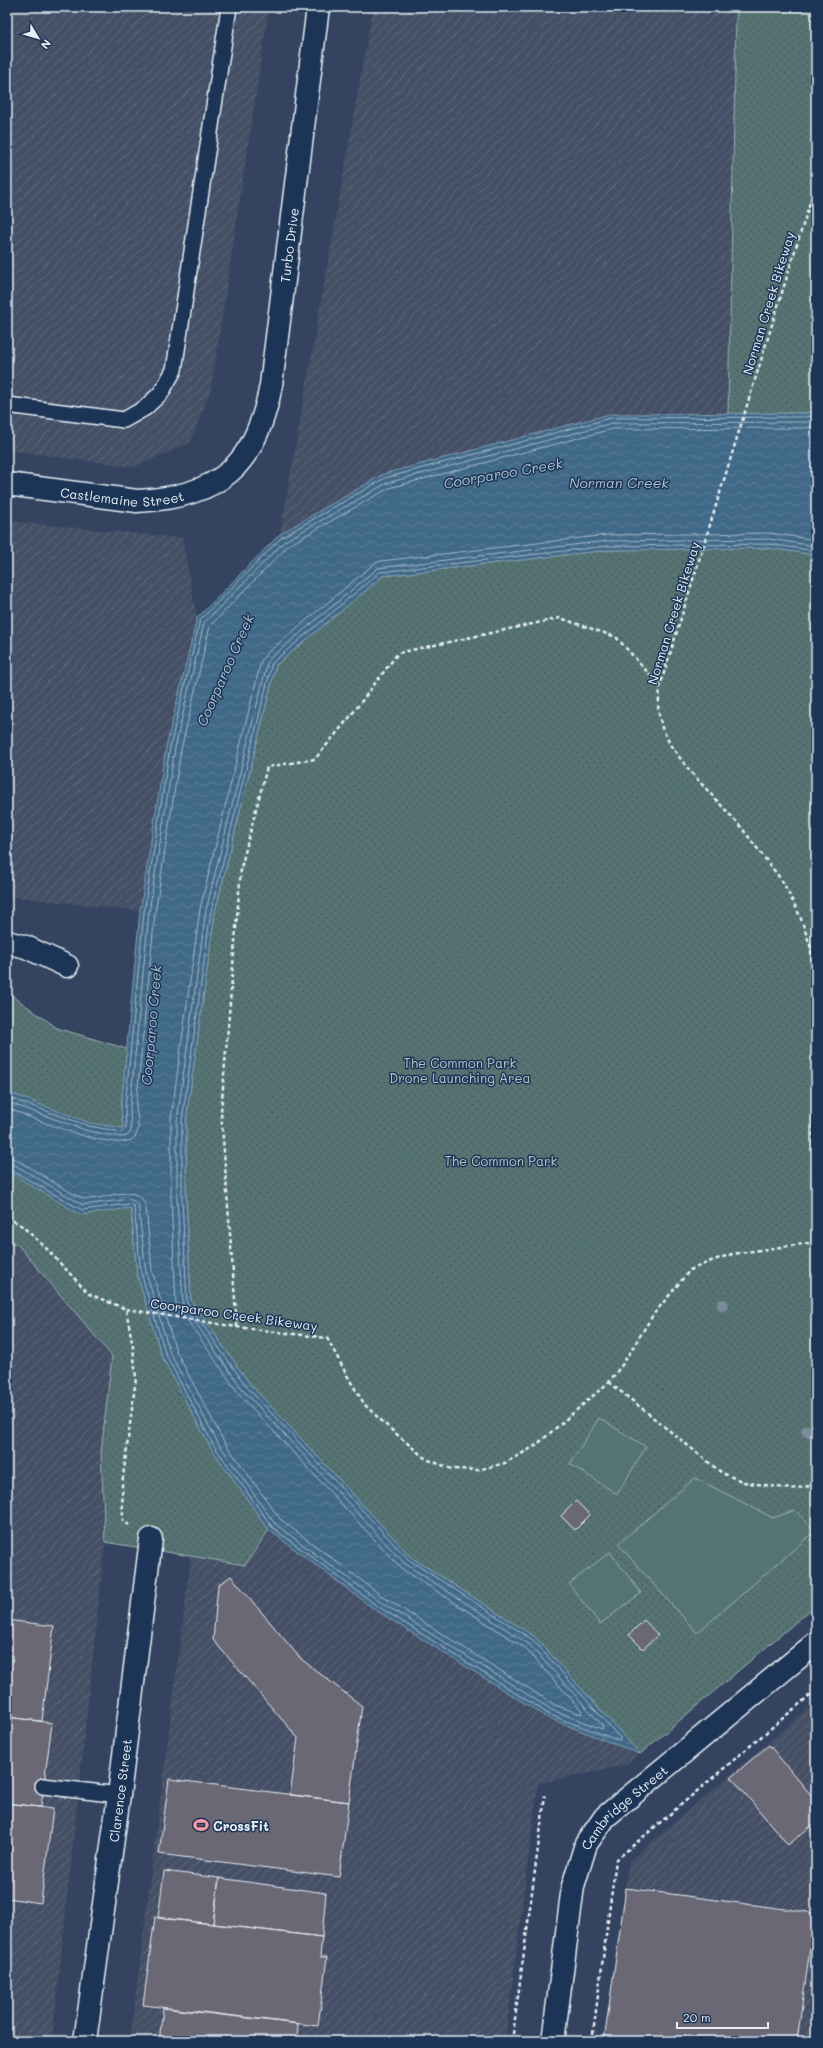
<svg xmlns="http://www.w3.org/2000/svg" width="823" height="2048" viewBox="0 0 823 2048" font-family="Mali,sans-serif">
	<defs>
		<pattern id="industrial-furrows" width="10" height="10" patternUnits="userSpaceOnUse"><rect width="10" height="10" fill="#444f66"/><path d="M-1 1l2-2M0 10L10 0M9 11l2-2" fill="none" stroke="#5f697d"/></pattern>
		<pattern id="park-dots" width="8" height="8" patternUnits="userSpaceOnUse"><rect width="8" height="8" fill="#547372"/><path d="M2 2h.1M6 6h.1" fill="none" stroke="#4c5b5c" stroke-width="1.8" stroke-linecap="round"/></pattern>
		<pattern id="water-waves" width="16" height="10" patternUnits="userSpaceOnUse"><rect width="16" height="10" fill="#406887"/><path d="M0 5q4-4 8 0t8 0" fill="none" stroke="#5c7e99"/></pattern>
	</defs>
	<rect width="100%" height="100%" fill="#344460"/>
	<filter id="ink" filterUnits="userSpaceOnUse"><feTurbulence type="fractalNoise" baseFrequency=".025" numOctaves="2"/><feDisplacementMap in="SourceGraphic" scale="8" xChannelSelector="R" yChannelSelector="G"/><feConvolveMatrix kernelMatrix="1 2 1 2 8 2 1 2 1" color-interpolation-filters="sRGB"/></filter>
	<g filter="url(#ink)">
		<path fill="url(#industrial-furrows)" d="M7,7H269L211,389L190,443L134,467L7,450Z
			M373,7H738L736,19L728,414H610L383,474L280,534Z
			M7,521L182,538L197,618L166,747L140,911L7,896Z
			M7,1241L18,1245L112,1356L101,1452L105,1542L52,2041H7Z
			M269,1530L548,1718L640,1754L623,1766L538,1783L505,2041H130L191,1556L245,1565Z
			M816,1702V2041H604L629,1861Z"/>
		<path fill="url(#park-dots)" stroke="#9eb2b5" d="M738,7H816V411L806,413L728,414L736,19Z
			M769,548L816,555V1605L640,1754L535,1637L412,1558L250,1384L191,1301L186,1198V1121L215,912L276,665L383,576L608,550Z
			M7,992L57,1028L127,1049L121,1107L137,1274L162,1357L211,1448L269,1530L245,1565L105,1542L101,1452L112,1356L18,1245L7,1241Z"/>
		<path fill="#547372" stroke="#9eb2b5" d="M599,1418L646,1447L617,1494L570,1464Z
			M695,1478L773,1518L795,1510L815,1531L697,1633L618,1544Z
			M610,1552L641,1593L600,1624L569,1584Z"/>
		<path fill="url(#water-waves)" stroke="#839fb4" d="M816,411V555L769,548L608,550L383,576L276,665L215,912L186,1121V1198L191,1301L250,1384L412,1558L535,1637L640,1754L548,1718L374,1609L269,1530L211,1448L162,1357L137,1274L131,1208L81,1215L7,1171V1092L90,1123L123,1128L121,1107L140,911L166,747L197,618L280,534L383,474L610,414L806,413Z"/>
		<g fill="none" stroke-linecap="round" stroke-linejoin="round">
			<path stroke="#a5bacb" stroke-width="1" d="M7,1097L89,1126L122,1132L126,1129L125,1107L144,912L170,747L200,620L282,537L385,478L611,418L806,417L816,415
				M7,1102L88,1131L121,1137L127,1136L131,1131L130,1107L149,912L175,748L204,623L285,541L387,483L612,423L806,422L816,420
				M7,1108C28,1116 120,1156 135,1137C141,1129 137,1116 136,1107L155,913L181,750L210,626L289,545L389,488L612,429L806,428L816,426
				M7,1157L15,1159C27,1165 77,1198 85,1199C103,1201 139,1180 146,1207L152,1271L176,1351L223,1440L280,1519L382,1596L555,1705L581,1714L582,1711L525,1648L401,1568L239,1394L176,1304L171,1198V1119L200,909L261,661L267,653L375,563L381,561L607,535L769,533L816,540
				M7,1163L13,1164L83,1205L129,1199L138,1203L146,1272L170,1353L218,1443L275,1524L379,1601L552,1710L602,1729L603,1726L529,1644L405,1564L243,1390L183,1305L177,1198V1121L206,910L268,660L378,568L607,541L769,539L816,546
				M7,1168L82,1210L129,1204L134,1206L141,1273L166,1355L214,1446L272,1527L376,1605L550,1715L620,1741V1738L533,1640L409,1560L247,1387L187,1303L182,1198V1121L211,911L272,663L380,572L608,546L769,544L816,551"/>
		</g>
		<path fill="#6a6874" stroke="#e8f1f8" d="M576,1501L590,1515L575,1530L561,1516Z
			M231,1576L301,1659L362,1706L349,1802L290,1795L298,1738L213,1640L218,1585Z
			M7,1620L54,1626L42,1721L7,1717Z
			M644,1620L658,1635L643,1649L629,1635Z
			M7,1717L52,1723L41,1807L7,1803Z
			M769,1745L816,1801V1822L788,1845L731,1777Z
			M169,1779L349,1802L339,1877L159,1854Z
			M7,1803L53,1809L41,1903L7,1898Z
			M164,1871L219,1878L213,1924L158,1918Z
			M219,1878L326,1893L322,1937L213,1924Z
			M626,1888L815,1913L797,2041H604Z
			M155,1917L322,1937L320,1957H327L318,2026L143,2005Z
			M163,2008L298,2024L297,2041H159Z"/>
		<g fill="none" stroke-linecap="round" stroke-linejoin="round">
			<g stroke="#e8f1f8" stroke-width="18">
				<path id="service" d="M7,405L124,420L145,408L161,393L174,370L229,7
					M43,1786L119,1795"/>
			</g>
			<g stroke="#e8f1f8" stroke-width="25">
				<g id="minor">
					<path id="s1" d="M7,484L137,501C220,497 256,466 271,385L318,7"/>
					<path d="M7,942L26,947L67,966"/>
					<path id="s2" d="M85,2041L119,1795L151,1539"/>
					<path id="s3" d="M553,2041L573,1886L586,1844L605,1817L816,1643"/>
				</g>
			</g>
			<path stroke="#e8f1f8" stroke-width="2.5" stroke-dasharray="4 3" stroke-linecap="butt" d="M816,183L660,686L658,710L662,728L671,746L689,770L741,827L783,882L800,916L811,948L815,997L813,1154L816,1159
				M7,1217L22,1226L44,1246L89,1294L126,1309L133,1347L136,1378L122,1485L123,1521L129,1525
				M812,1243L813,1155
				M126,1309L237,1327L327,1338L349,1379L365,1405L387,1426L426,1459L452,1469L478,1470L505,1463L535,1446L609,1382L622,1365L653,1315L690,1270L711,1261L732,1254L816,1242
				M237,1327L221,1112L241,868L267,767L315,759L349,718L398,653L560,618L616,637L660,686
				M609,1382L722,1473L744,1482L791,1489L816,1485
				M512,2041L545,1796
				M592,2041L616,1860L816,1690"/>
			<use href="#service" stroke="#1d3557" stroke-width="15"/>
			<use href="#minor" stroke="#1d3557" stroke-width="22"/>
		</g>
		<g fill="#7a8b9a">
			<circle cx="723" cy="1305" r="6"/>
			<circle cx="807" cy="1431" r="6"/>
		</g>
	</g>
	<defs>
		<g id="stadium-bare" transform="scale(1.2)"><path d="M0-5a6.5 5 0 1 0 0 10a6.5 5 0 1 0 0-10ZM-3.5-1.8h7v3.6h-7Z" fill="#ff9aa2" stroke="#1d3557" stroke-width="2.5" paint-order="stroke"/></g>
	</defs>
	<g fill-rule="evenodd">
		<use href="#stadium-bare" x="201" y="1825"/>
	</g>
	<g text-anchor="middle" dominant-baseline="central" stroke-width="3" stroke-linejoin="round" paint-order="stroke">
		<g font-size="13" fill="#e8f1f8" stroke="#1d3557">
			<text stroke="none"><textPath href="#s1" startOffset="469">Turbo Drive</textPath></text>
			<text transform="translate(768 303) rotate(-73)">Norman Creek Bikeway</text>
			<text stroke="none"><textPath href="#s1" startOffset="116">Castlemaine Street</textPath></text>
			<text transform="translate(673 613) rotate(-73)">Norman Creek Bikeway</text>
			<text transform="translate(234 1314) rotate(8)">Coorparoo Creek Bikeway</text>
			<text stroke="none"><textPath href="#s2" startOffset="253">Clarence Street</textPath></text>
			<text stroke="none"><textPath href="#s3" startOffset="253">Cambridge Street</textPath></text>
		</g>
		<g font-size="13" fill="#b4c5c9" stroke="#1d3557">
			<text x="460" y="1062">The Common Park<tspan x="460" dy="15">Drone Launching Area</tspan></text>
			<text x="501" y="1160">The Common Park</text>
		</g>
		<g font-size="13" font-weight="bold" fill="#e8f1f8" stroke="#1d3557" text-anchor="start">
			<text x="213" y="1825">CrossFit</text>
		</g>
		<g font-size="14" font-style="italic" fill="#adc1d0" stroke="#1d3557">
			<text transform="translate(503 473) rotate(-10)">Coorparoo Creek</text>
			<text x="619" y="482">Norman Creek</text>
			<text transform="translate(225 670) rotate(-66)">Coorparoo Creek</text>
			<text transform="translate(151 1025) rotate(-85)">Coorparoo Creek</text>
		</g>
	</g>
	<rect width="823" height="2048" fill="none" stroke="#1d3557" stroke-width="24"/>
	<rect x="12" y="12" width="799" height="2024" fill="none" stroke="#e8f1f8" stroke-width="1.5" filter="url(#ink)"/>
	<g transform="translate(38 38) rotate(128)" stroke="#1d3557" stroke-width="3" paint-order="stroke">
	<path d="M0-3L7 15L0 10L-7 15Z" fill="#e8f1f8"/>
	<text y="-6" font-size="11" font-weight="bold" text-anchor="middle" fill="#e8f1f8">N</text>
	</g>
	<path d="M677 2022v6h91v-6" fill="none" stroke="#e8f1f8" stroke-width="2"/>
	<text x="683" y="2022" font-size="12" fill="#e8f1f8" stroke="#1d3557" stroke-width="3" paint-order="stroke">20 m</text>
</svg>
